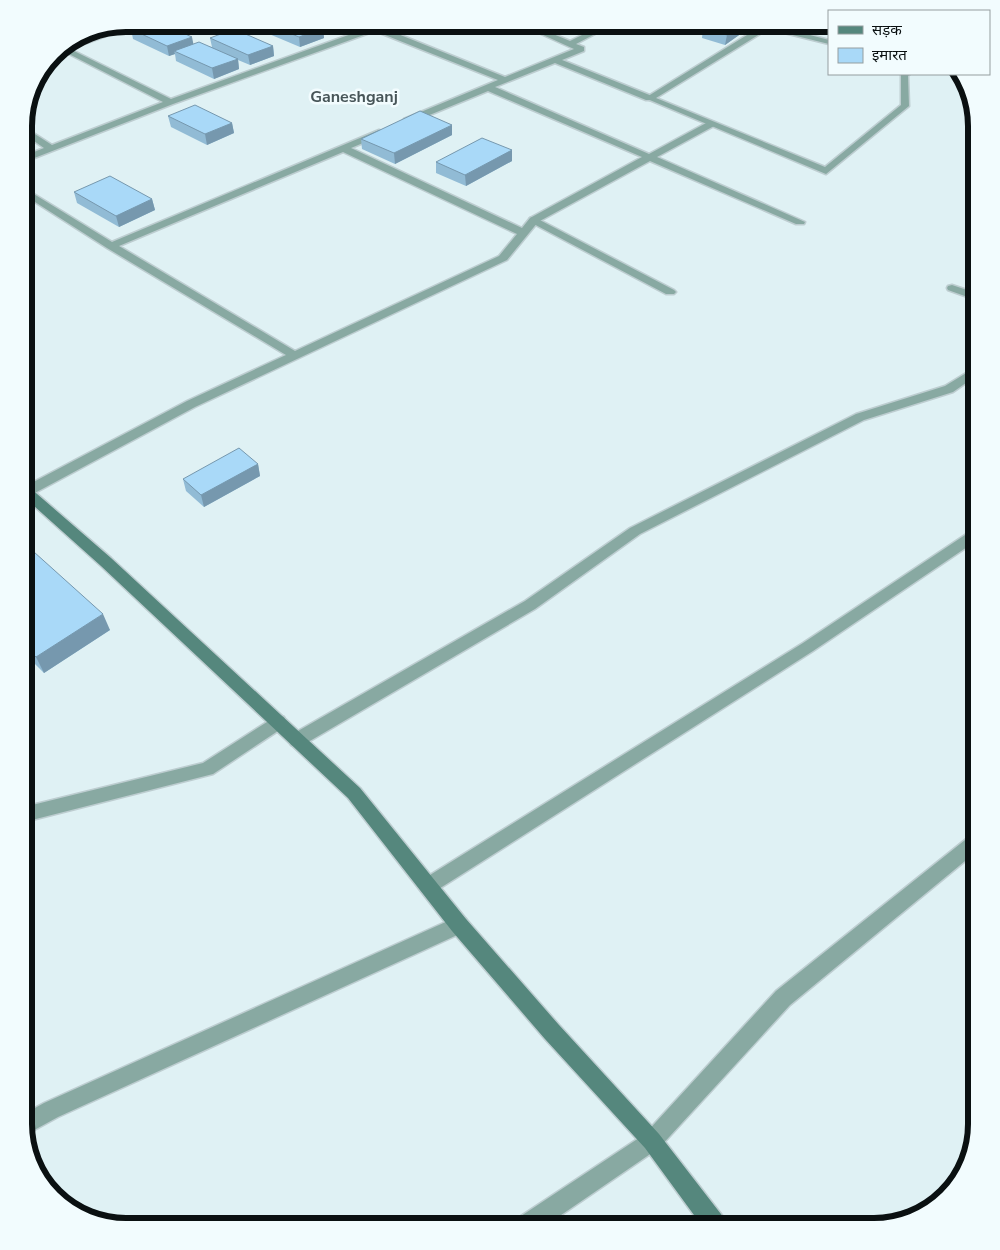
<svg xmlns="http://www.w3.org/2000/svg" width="1000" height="1250" viewBox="0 0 1000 1250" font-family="'Nunito Sans','Noto Sans Devanagari',sans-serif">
	<rect width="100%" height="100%" fill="#dff1f4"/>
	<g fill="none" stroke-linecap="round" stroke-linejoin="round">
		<g stroke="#bdcdd0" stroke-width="3">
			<path id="lane" d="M754,24H768L829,40V44L768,29L656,98L825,167L901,105V74H910L908,76L909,106L826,174L645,98L760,27Z
				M534,217L674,290L676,292L674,294H666L530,222V218Z
				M976,367V376L953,392L864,420L640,534L535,609L303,745L297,747L291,745L289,740L291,735L525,601L630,528L856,414L945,386Z
				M976,529V541L813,651L434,892L428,894L422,892L419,886L422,880L803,643L971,531Z
				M278,715L284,717L286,722L284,727L213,774L24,822V807L203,763Z
				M976,834V852L790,1005L659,1148L545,1226H515L518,1218L645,1134L776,991L970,836Z"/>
		</g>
		<g stroke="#bdcdd0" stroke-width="3">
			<path id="street" d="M128,24H139L70,49L171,99L368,28L364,27V24L378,26L505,77L574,49L519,24H529L570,41L604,24H614L576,44L584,47V51L562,60L652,96V100H646L555,63L495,87L649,154L708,122H714V126L657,157L805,222L804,224H796L650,161L538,222L507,260L195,407L31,495L24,496V487L187,401L286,355L107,248L24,195V188L112,242L379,130L382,131V135L351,148L522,228L530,218L642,157L488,91L410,123H404V119L498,80L375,31L173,104L24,162V156L44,148L24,134V127L52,145L163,102L63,51L56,52L66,45ZM343,152L517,234L499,256L295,351L119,246Z
				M952,285L976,293V300L948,290L947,288L948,286Z
				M459,916L466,919L468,925L466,931L58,1117L27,1134L24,1124V1114L44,1103Z"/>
		</g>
		<g stroke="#bdcdd0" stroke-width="3">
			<path id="secondary" d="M24,486L29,487L111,558L360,788L466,919L559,1025L659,1134L724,1218L727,1226H702L645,1148L545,1039L452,931L348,798L101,566L24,497Z"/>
		</g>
		<use href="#lane" fill="#88a9a2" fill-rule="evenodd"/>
		<use href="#street" fill="#88a9a2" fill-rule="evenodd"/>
		<use href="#secondary" fill="#55877d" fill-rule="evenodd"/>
	</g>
	<path fill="#91bbd5" d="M243,24H313L323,28L324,38L300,47L262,31L261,25L253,28Z
		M710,24H750L749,28L725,45L702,38L703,28Z
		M131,29L193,44L212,47L210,38L273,46L274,56L250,65L238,60L239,69L214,79L176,61L175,54L169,56L133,39Z
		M168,116L232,123L234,133L207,145L171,127Z
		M452,125V135L395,164L362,149L361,139Z
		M512,150V161L466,186L436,173V162Z
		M74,192L152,199L155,210L119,227L77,203Z
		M258,464L260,476L204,507L186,491L183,479Z
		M24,543L110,630L44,673L32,661L24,667Z"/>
	<path fill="#7698ae" d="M252,24H261V25L253,28Z
		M743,24H750L749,28L725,45L727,35Z
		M323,28L324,38L300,47L299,37Z
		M192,37L194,47L174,51L175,54L169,56L167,46Z
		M273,46L274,56L250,65L248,55Z
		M238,59L239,69L214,79L212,68Z
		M232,123L234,133L207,145L205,134Z
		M452,125V135L395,164L394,153Z
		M512,150V161L466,186L465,175Z
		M152,199L155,210L119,227L116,216Z
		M258,464L260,476L204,507L201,495Z
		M103,614L110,630L44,673L36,657Z
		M24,645L32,661L24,667Z"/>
	<path fill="#a9d9f8" stroke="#7698ae" d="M147,24H163L192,37L167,46L131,29Z
		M268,24H313L323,28L299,37Z
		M710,24H743L727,35L703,28Z
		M234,29L273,46L248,55L210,38Z
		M199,42L238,59L212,68L174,51Z
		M195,105L232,123L205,134L168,116Z
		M420,111L452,125L394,153L361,139Z
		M482,138L512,150L465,175L436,162Z
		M110,176L152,199L116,216L74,192Z
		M239,448L258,464L201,495L183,479Z
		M24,543L103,614L36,657L24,645Z"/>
	<g text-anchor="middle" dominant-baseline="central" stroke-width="5" stroke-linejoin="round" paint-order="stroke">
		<g font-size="16" font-weight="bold" fill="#475558" stroke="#f2fcfe">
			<text x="354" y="97">Ganeshganj</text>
		</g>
	</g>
	<path d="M0 0H1000V1250H0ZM126 32H874A94 94 0 0 1 968 126V1124A94 94 0 0 1 874 1218H126A94 94 0 0 1 32 1124V126A94 94 0 0 1 126 32Z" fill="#f2fcfe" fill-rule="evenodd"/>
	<path fill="none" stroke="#0a1011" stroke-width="6" d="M126 32H874A94 94 0 0 1 968 126V1124A94 94 0 0 1 874 1218H126A94 94 0 0 1 32 1124V126A94 94 0 0 1 126 32Z"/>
	<rect x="828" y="10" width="162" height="65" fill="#f2fcfe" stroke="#959e9f"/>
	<rect x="838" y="26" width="25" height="8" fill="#55877d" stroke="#959e9f"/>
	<text x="872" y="35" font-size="15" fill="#0a1011">सड़क</text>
	<rect x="838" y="48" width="25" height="15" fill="#a9d9f8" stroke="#959e9f"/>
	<text x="872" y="60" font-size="15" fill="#0a1011">इमारत</text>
</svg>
